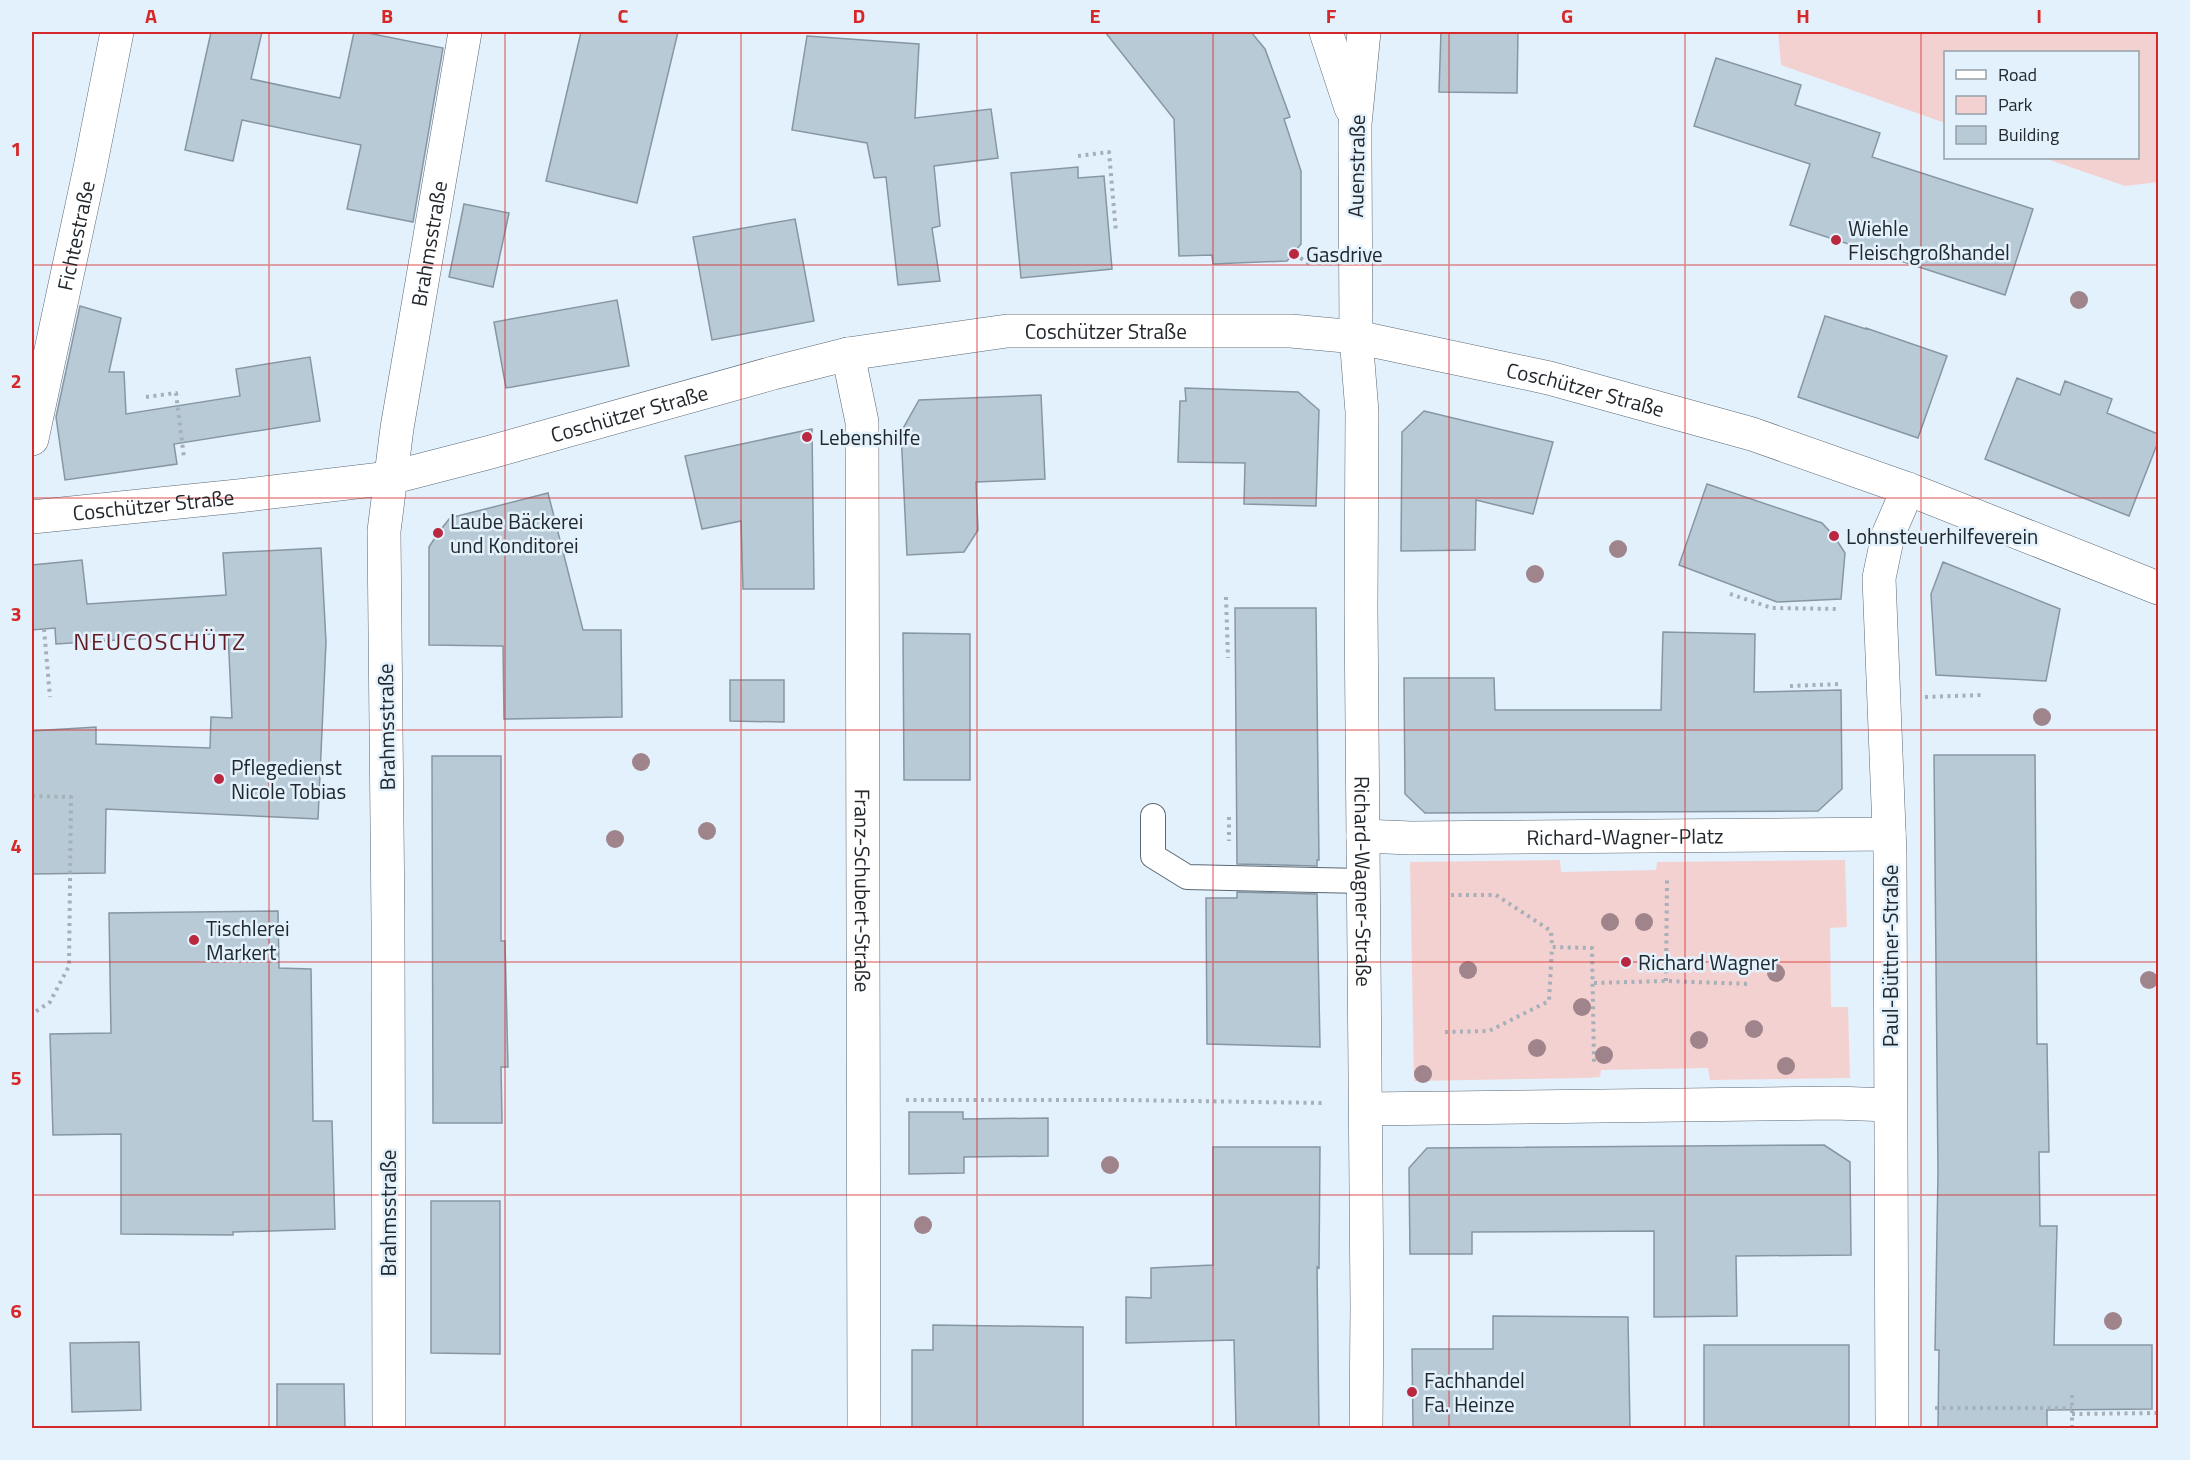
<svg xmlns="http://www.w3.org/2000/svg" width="2190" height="1460" viewBox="0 0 2190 1460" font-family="'Titillium Web',sans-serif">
	<rect width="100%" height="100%" fill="#e3f1fc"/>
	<path fill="#f4d1d1" d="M1778,32H2158V182L2125,186L2044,158H2138V52H1946L1945,123L1781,65Z
		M1560,860L1561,872L1656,870L1657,862L1845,860L1847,927L1830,928L1831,1007H1848L1850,1078L1710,1080L1708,1068L1601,1070L1600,1077L1586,1078L1414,1081L1410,862Z"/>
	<path fill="#b9cad7" stroke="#8796a3" stroke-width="1.5" d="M211,32H262L251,79L340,98L354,32H363L443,48L413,222L347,209L361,145L242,120L233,161L185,150Z
		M581,32H678L637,203L546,181Z
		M1105,32H1251L1265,49L1290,117L1284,119L1301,171V244L1287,261L1213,264L1212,255L1179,256L1174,119Z
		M1441,32H1518L1517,93L1439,92Z
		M807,36L919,44L915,118L991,109L998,158L934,166L940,226L932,228L940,281L898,285L886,177L874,178L867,143L792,130Z
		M1716,58L1801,85L1795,105L1880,133L1872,157L2033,209L2005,295L1790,225L1810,164L1694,126Z
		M1078,167V178L1104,176L1112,269L1021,278L1011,173Z
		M464,204L509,213L493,287L449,277Z
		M795,219L814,321L712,340L693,237Z
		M617,300L629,366L506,388L494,322Z
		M80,306L121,318L109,372H124L126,414L240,396L236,369L310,357L320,421L174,444L177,464L65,480L56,417Z
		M1825,316L1866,329V328L1947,356L1918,438L1798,397Z
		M2017,378L2060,395L2065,381L2112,399L2107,413L2158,434V442L2129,516L1985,459Z
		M1185,388L1298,392L1319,410L1316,506L1244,504L1245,463L1178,462L1180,401H1186Z
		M1041,395L1045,479L976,482L978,530L964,552L907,555L901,432L919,400Z
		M1424,411L1553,442L1533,514L1476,500L1475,550L1401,551L1402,432Z
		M812,429L814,589H743L741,521L702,529L685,456Z
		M1707,484L1822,523L1834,536L1845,553L1841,599L1777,602L1679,565Z
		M548,493L583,630H621L622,717L504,719L503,646L429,645V547L438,533L450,518Z
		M321,548L326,642L318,819L106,809L105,873L32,874V731L96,727V744L210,748L211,717L232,718L228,633L56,644L55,628L32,630V565L82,560L87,604L226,595L223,553Z
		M1943,562L2060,609L2046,681L1936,675L1931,594Z
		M1235,608H1316L1319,860H1317V866L1237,864Z
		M1663,632L1755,634L1754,692L1841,690L1842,789L1818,811L1425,813L1405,794L1404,678H1494L1495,710H1661Z
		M903,633L970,634V780H904Z
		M730,680H784V722L730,721Z
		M1934,755H2035L2037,1044H2047L2049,1152H2039L2040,1226H2057L2054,1345H2152V1409L2047,1410V1428H1938L1939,1350H1935L1938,1173Z
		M432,756H501V941H505L508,1067H501L502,1123H433Z
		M1237,892L1317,894L1320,1047L1207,1044L1206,898H1237Z
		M278,911L279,968L311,969L313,1121H332L335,1229L233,1232V1235L121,1234V1134L53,1135L50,1034L111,1033L109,913Z
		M909,1112H963V1119L1048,1118V1156L964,1157V1173L909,1174Z
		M1824,1145L1850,1162L1851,1255L1736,1256L1737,1316L1654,1317V1231L1472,1232V1254H1410L1409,1168L1427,1148Z
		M1213,1147H1320L1319,1268L1317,1267L1319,1428H1236L1234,1340L1126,1343V1297L1151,1298V1268L1213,1265Z
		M431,1201H500V1354L431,1353Z
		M1493,1316L1628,1317L1630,1428H1413L1412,1349H1493Z
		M933,1325L1083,1327V1428H912V1350H933Z
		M139,1342L141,1410L72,1412L70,1343Z
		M1704,1345H1849V1428H1704Z
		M277,1384H344L345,1428H277Z"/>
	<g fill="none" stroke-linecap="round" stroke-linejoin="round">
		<g stroke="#5a6874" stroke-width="26">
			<path id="lane" d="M1153,816V856L1187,877L1363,881"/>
		</g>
		<g stroke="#5a6874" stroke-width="34">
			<g id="street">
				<path d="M1326,32L1351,108"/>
				<path id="s1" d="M1364,32L1355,124V151L1356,337L1362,412L1361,608L1367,1306L1366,1428"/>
				<path id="s2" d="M848,354L862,422L864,1428"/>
				<path id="s3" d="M32,439L90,168L117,32"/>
				<path id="s4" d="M1363,836L1411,838L1889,834"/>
				<path d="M1366,1109L1835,1103L1889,1105"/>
				<path id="s5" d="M389,1428L388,921L384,531L397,428L465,32"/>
				<path d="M1892,1428L1890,854L1879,578L1888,535L1908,489"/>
			</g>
		</g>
		<g stroke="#5a6874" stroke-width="34">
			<g id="secondary">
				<path id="s6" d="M32,517L238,496L390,478L487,453L773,373L848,354L951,339L1007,331H1291L1356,337L1549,378L1752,434L1908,489L2158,588"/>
			</g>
		</g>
		<path stroke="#a5b0b9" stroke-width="4" stroke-dasharray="3 4.5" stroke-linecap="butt" d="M1078,156L1109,152L1116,232
			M1294,254L1313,266
			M146,397L176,393L184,458
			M1730,594L1772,608L1839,609
			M1226,597L1228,658
			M44,629L50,697
			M1790,686L1840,684
			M1925,697L1981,695
			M32,796L71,797L69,966L50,1002L32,1014
			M1229,817V841
			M1451,895H1496L1551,931L1552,947L1592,948L1594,1062
			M1666,981L1667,880
			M1594,983L1666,981L1750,984
			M1445,1032L1489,1031L1549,1001L1552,947
			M906,1100H1124L1324,1103
			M1935,1408H2072
			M2072,1414L2158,1413
			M2072,1428V1392"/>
		<use href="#lane" stroke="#fff" stroke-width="24"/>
		<use href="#street" stroke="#fff" stroke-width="33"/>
		<use href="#secondary" stroke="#fff" stroke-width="33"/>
	</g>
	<g fill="#9f848b">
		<circle cx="2079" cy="300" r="9"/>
		<circle cx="1618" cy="549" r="9"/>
		<circle cx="1535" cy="574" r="9"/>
		<circle cx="2042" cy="717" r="9"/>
		<circle cx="641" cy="762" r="9"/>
		<circle cx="707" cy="831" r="9"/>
		<circle cx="615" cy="839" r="9"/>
		<circle cx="1610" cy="922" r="9"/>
		<circle cx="1644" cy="922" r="9"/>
		<circle cx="1468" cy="970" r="9"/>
		<circle cx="1776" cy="973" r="9"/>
		<circle cx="2149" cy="980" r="9"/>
		<circle cx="1582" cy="1007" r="9"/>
		<circle cx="1754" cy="1029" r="9"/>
		<circle cx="1699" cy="1040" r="9"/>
		<circle cx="1537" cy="1048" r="9"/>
		<circle cx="1604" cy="1055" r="9"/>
		<circle cx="1786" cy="1066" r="9"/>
		<circle cx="1423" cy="1074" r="9"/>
		<circle cx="1110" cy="1165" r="9"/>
		<circle cx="923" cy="1225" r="9"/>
		<circle cx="2113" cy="1321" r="9"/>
	</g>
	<path fill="none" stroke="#d62828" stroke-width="1.5" stroke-opacity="0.55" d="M269,32V1428M505,32V1428M741,32V1428M977,32V1428M1213,32V1428M1449,32V1428M1685,32V1428M1921,32V1428M32,265H2158M32,498H2158M32,730H2158M32,962H2158M32,1195H2158"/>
	<g fill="#ba2840" stroke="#e3f1fc" stroke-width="2">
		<circle cx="1836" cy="240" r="6"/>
		<circle cx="1294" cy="254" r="6"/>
		<circle cx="807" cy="437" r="6"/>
		<circle cx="438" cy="533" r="6"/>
		<circle cx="1834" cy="536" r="6"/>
		<circle cx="219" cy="779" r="6"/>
		<circle cx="194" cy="940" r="6"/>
		<circle cx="1626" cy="962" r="6"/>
		<circle cx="1412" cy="1392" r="6"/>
	</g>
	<g text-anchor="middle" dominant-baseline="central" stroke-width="5" stroke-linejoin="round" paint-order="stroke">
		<g font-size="21" fill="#22282d" stroke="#e3f1fc">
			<text transform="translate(1356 166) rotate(-89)">Auenstraße</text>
			<text stroke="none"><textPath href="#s3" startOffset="208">Fichtestraße</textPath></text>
			<text stroke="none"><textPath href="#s5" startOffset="1188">Brahmsstraße</textPath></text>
			<text stroke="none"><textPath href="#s6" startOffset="1094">Coschützer Straße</textPath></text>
			<text stroke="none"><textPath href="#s6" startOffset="1580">Coschützer Straße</textPath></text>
			<text stroke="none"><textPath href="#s6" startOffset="608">Coschützer Straße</textPath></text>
			<text stroke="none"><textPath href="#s6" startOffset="122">Coschützer Straße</textPath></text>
			<text transform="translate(386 727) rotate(-91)">Brahmsstraße</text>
			<text stroke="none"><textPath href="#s4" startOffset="262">Richard-Wagner-Platz</textPath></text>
			<text stroke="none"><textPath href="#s1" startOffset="850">Richard-Wagner-Straße</textPath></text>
			<text stroke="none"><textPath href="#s2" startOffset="538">Franz-Schubert-Straße</textPath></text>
			<text transform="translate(1890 956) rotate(-90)">Paul-Büttner-Straße</text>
			<text transform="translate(388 1213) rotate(-90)">Brahmsstraße</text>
		</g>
		<g font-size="21" fill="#22282d" stroke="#e3f1fc" text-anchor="start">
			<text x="1848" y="228">Wiehle<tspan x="1848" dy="24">Fleischgroßhandel</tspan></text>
			<text x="1306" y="254">Gasdrive</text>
			<text x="819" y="437">Lebenshilfe</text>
			<text x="450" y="521">Laube Bäckerei<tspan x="450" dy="24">und Konditorei</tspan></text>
			<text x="1846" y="536">Lohnsteuerhilfeverein</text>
			<text x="231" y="767">Pflegedienst<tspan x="231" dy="24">Nicole Tobias</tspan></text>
			<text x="206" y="928">Tischlerei<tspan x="206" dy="24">Markert</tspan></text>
			<text x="1638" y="962">Richard Wagner</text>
			<text x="1424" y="1380">Fachhandel<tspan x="1424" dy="24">Fa. Heinze</tspan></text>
		</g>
		<g font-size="24" letter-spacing="1.5" fill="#621c24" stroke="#e3f1fc">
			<text x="160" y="641">NEUCOSCHÜTZ</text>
		</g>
	</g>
	<rect width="2190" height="1460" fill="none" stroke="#e3f1fc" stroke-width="66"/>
	<rect x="1944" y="51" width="195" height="108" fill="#e3f1fc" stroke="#96a1a9" stroke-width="1.5"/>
	<rect x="1956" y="70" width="30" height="9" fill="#ffffff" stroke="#96a1a9" stroke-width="1.5"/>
	<text x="1998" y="81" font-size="18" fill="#22282d">Road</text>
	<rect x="1956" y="96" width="30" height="18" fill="#f4d1d1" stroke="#96a1a9" stroke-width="1.5"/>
	<text x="1998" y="111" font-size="18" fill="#22282d">Park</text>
	<rect x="1956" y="126" width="30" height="18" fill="#b9cad7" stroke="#96a1a9" stroke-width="1.5"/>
	<text x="1998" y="141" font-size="18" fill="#22282d">Building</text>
	<rect x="33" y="33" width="2124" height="1394" fill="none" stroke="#d62828" stroke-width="2"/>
	<g font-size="20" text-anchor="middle" font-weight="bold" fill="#d62828">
		<text x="151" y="23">A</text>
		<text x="387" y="23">B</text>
		<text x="623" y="23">C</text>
		<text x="859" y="23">D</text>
		<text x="1095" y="23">E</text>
		<text x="1331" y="23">F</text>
		<text x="1567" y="23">G</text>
		<text x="1803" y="23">H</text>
		<text x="2039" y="23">I</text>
		<text x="16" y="156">1</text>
		<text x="16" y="388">2</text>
		<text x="16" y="621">3</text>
		<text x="16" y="853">4</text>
		<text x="16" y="1085">5</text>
		<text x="16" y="1318">6</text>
	</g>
</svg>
